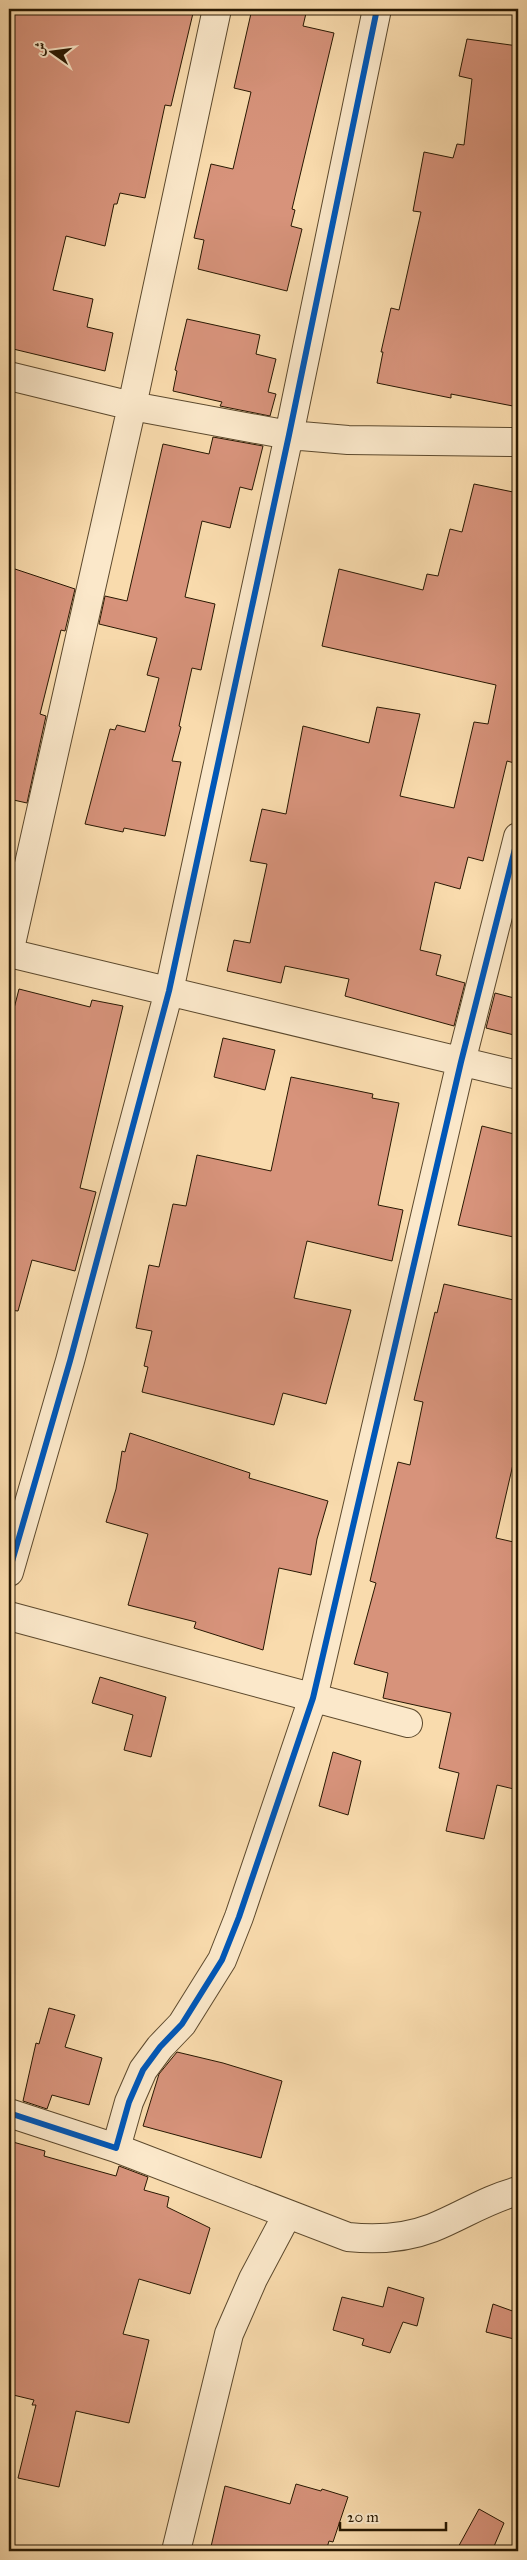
<svg xmlns="http://www.w3.org/2000/svg" width="527" height="2560" viewBox="0 0 527 2560" font-family="'IM FELL Great Primer',Amiri,serif">
	<rect width="100%" height="100%" fill="#f9dbad"/>
	<filter id="stains"><feTurbulence type="fractalNoise" baseFrequency=".004" numOctaves="4"/><feColorMatrix values="0 0 0 0 .2 0 0 0 0 .09 0 0 0 0 .02 0 0 0 .5 -.17"/></filter>
	<radialGradient id="worn" r=".72"><stop offset=".6" stop-color="#630" stop-opacity="0"/><stop offset="1" stop-color="#630" stop-opacity=".3"/></radialGradient>
	<path fill="#d7937b" stroke="#281802" d="M9,9H194L171,106L165,105L145,198L120,193L117,204H114L105,246L66,236L53,290L93,299L87,327L113,333L105,371L9,348Z
		M252,9H307L303,26L334,33L292,209L295,210L291,226L302,229L287,291L198,269L204,240L194,238L211,164L233,169L251,92L234,88Z
		M467,39L518,46V407L451,394V398L377,383L383,352H381L391,308L399,310L421,212L413,211L424,152L453,158L457,144L464,145L472,79L459,76Z
		M187,319L260,335L256,354L276,359L268,392L276,394L270,416L220,406L222,402L173,391L177,371L175,370Z
		M213,437L263,446L252,490L240,487L230,528L202,521L185,597L215,604L201,670L192,668L179,726L181,727L172,761L181,762L165,836L124,828L123,832L85,824L110,729L115,730L117,725L145,732L159,678L147,675L157,638L99,624L105,596L127,601L163,444L209,454Z
		M474,484L518,493V764L507,761L483,861L468,857L460,889L435,882L420,950L441,955L436,975L465,983L454,1026L345,996L349,979L285,966L281,983L227,971L234,940L250,943L267,864L250,861L262,809L286,814L303,726L369,743L377,707L420,714L400,796L454,808L474,722L488,724L496,685L322,646L339,569L423,590L427,574L438,576L450,529L462,532Z
		M9,567L75,589L65,631L61,630L40,714L46,716L27,803L9,799Z
		M19,989L90,1007L92,1000L123,1006L80,1188L96,1192L75,1271L32,1260L18,1311L9,1310V1028Z
		M495,993L518,999V1036L486,1028Z
		M223,1038L275,1050L265,1090L214,1077Z
		M291,1077L373,1094L372,1098L399,1103L378,1205L403,1210L392,1261L307,1241L294,1298L351,1310L326,1404L283,1393L274,1425L142,1392L148,1367L144,1366L152,1331L136,1328L149,1265L159,1267L173,1204L186,1206L197,1155L271,1171Z
		M482,1126L518,1135V1238L458,1225Z
		M444,1284L518,1301V1461L514,1460L496,1538L518,1543V1790L497,1785L484,1839L446,1831L459,1773L439,1768L451,1713L383,1698L388,1673L354,1664L376,1583L370,1581L398,1462L410,1465L423,1402L414,1400L435,1312L437,1313Z
		M130,1433L250,1473L249,1478L328,1501L317,1539L311,1575L279,1568L263,1650L194,1628L196,1622L128,1605L148,1534L106,1522L116,1489L122,1451L125,1452Z
		M100,1677L166,1697L151,1757L124,1750L133,1715L92,1703Z
		M333,1752L361,1761L348,1815L319,1806Z
		M49,2008L75,2015L65,2047L102,2058L89,2105L52,2095L47,2109L23,2101L36,2043L39,2044Z
		M177,2052L223,2063L282,2081L261,2158L143,2126L159,2074Z
		M13,2142L45,2151L44,2156L116,2176L119,2166L148,2177L144,2190L169,2197L167,2207L210,2228L190,2294L139,2279L123,2334L149,2340L129,2423L76,2411L59,2487L18,2478L36,2405H32L34,2400L9,2394V2158Z
		M388,2287L424,2298L417,2326L403,2322L390,2353L362,2345L364,2339L333,2330L342,2297L383,2307Z
		M493,2304L518,2313V2340L486,2332Z
		M296,2484L321,2491L322,2489L348,2497L333,2542L329,2541L326,2551H210L225,2486L290,2504Z
		M479,2509L504,2523L492,2551H456Z"/>
	<g fill="none" stroke-linecap="round" stroke-linejoin="round">
		<g stroke="#5c492d" stroke-width="30">
			<path id="street" d="M9,376L132,406L289,435L348,440L518,442
				M9,953L132,406L217,9
				M9,953L518,1075
				M9,1572L70,1361L169,991L289,435L377,9
				M9,1616L408,1723
				M9,2113L116,2148L129,2102L143,2070L160,2047L182,2024L222,1960L239,1917L313,1698L461,1062L518,837
				M116,2148L348,2237C376,2240 406,2238 432,2228C462,2216 487,2199 518,2191
				M176,2551L229,2334L253,2279L287,2215"/>
		</g>
		<use href="#street" stroke="#fbe8ca" stroke-width="28"/>
		<g stroke="#fbe8ca" stroke-width="9">
			<path id="cycleway" d="M9,1572L70,1361L169,991L289,435L377,9
				M9,2113L116,2148L129,2102L143,2070L160,2047L182,2024L222,1960L239,1917L313,1698L461,1062L518,837"/>
		</g>
		<use href="#cycleway" stroke="#0057b8" stroke-width="6"/>
	</g>
	<rect width="527" height="2560" fill="none" stroke="#f9dbad" stroke-width="30"/>
	<rect x="10" y="10" width="507" height="2540" fill="none" stroke="#281802" stroke-width="2.5"/>
	<rect x="15" y="15" width="497" height="2530" fill="none" stroke="#281802"/>
	<g transform="translate(52 52) rotate(284)" stroke="#fbe8ca" stroke-width="4" paint-order="stroke">
	<path d="M0-4L9 19L0 12L-9 19Z" fill="#281802"/>
	<text y="-8" font-size="14" font-weight="bold" text-anchor="middle" fill="#281802">ش</text>
	</g>
	<path d="M340 2522v8h106v-8" fill="none" stroke="#281802" stroke-width="2.5"/>
	<text x="347" y="2522" font-size="15" fill="#281802" stroke="#fbe8ca" stroke-width="4" paint-order="stroke">20 m</text>
	<rect width="100%" height="100%" filter="url(#stains)"/>
	<rect width="100%" height="100%" fill="url(#worn)"/>
</svg>
